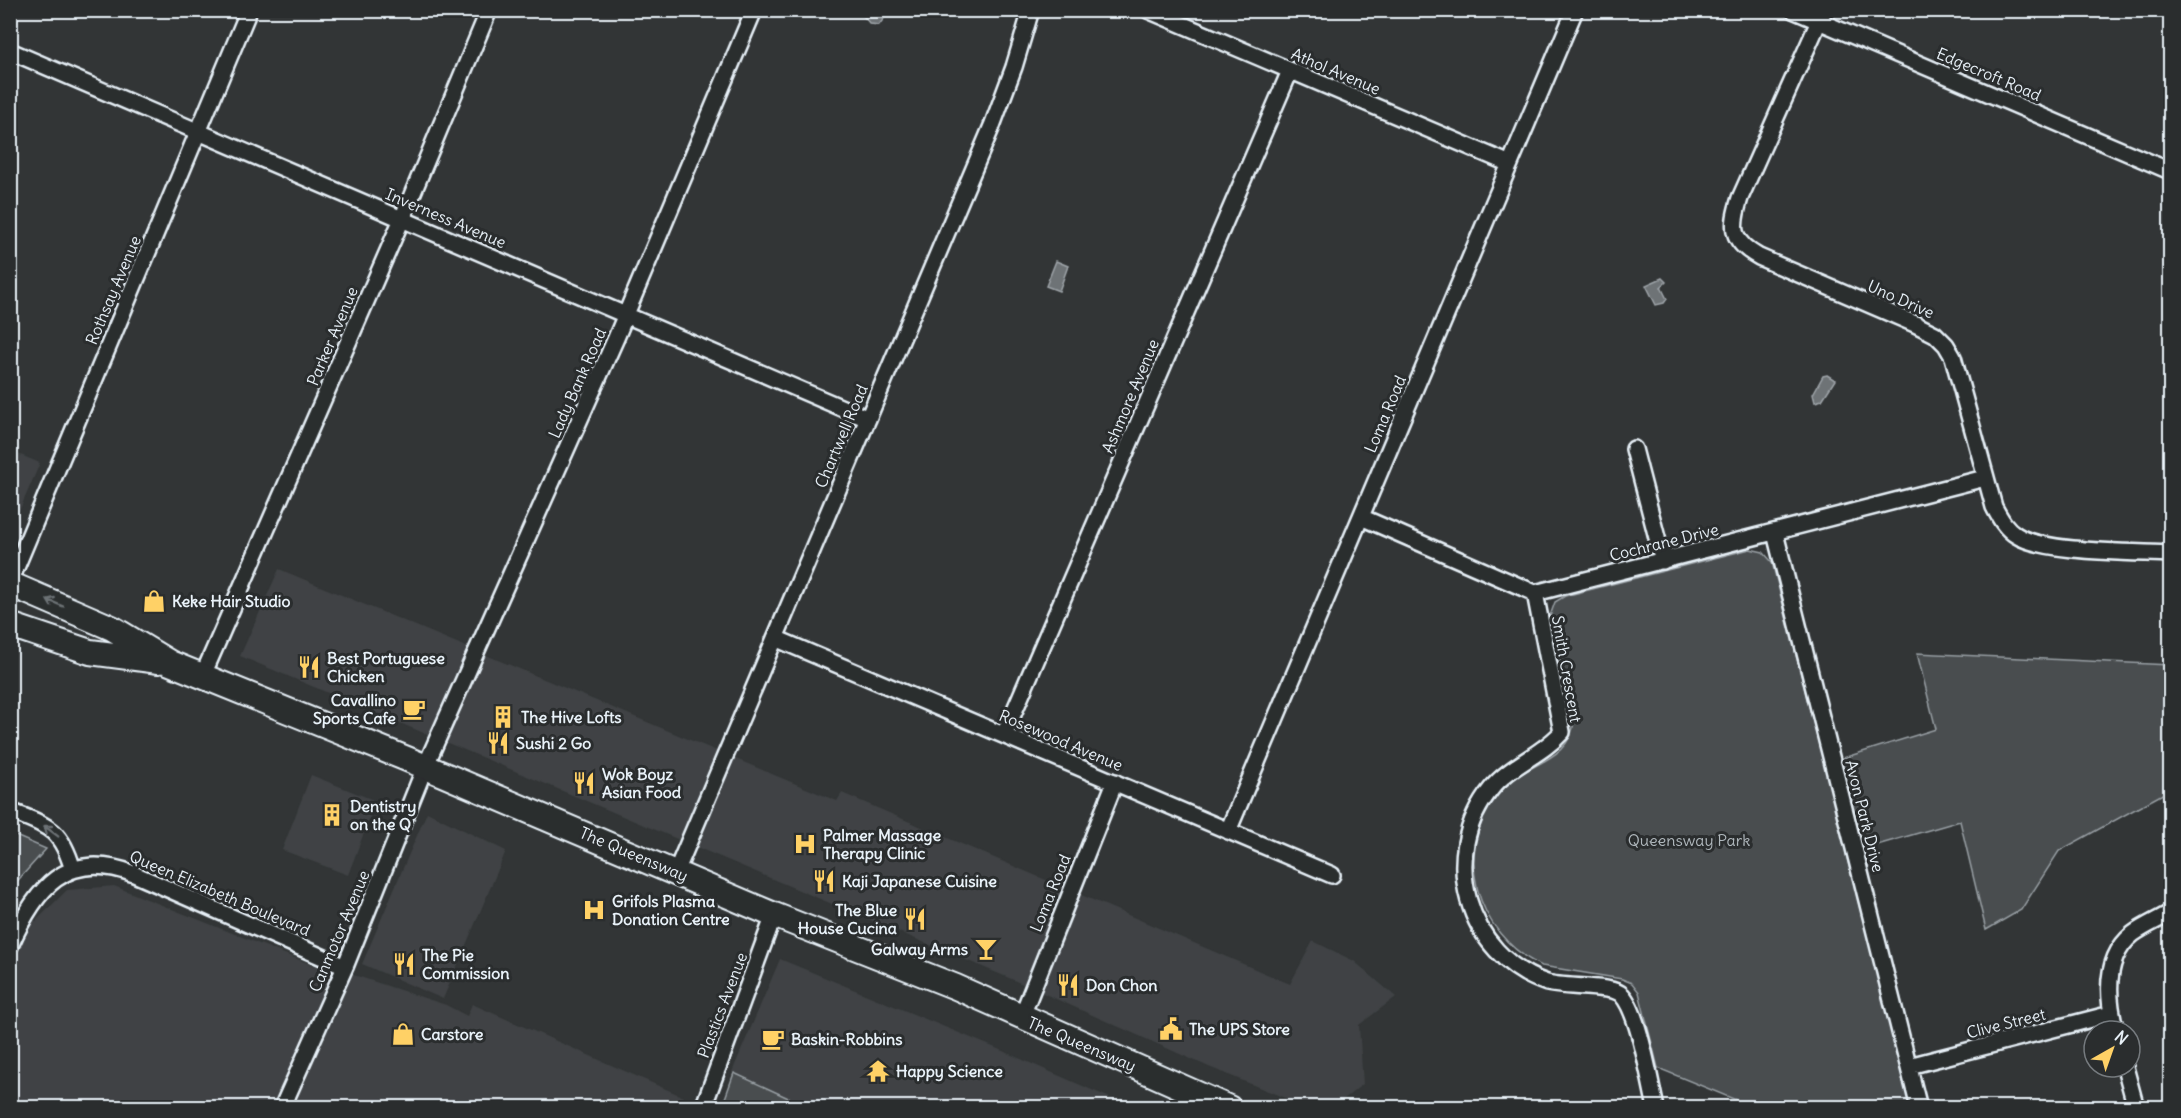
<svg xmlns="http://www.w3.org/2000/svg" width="2181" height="1118" viewBox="0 0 2181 1118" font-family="Delius,sans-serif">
	<rect width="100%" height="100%" fill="#323536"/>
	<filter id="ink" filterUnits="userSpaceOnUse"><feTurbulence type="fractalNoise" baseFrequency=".0167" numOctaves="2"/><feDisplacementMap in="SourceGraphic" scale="12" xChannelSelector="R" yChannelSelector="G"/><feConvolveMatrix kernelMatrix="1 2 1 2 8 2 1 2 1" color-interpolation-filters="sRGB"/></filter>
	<g filter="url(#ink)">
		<path fill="#3f4244" d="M11,451L40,463L11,530Z
			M279,569L837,801L842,793L1290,984L1313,941L1354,961L1396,997L1359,1025L1363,1084L1334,1107H1307L1209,1067L1009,978L240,656Z
			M311,775L376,801L348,875L282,850Z
			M427,812L506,851L443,999L362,964Z
			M114,886L315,966L357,976L446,1005L467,1016L472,1004L684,1097L681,1108L11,1107L10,910L36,921L67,890Z
			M780,959L998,1049L1124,1104L1122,1108L808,1107L732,1072Z"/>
		<path fill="#494d4f" stroke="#989fa4" stroke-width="1.5" d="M1750,549L1763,552L1772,562L1824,764L1936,729L1917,653L2170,665V790L2059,851L2021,910L1986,930L1960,821L1846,854L1911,1107H1753L1658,1068L1639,992L1632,983L1622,979L1542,966C1475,935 1450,848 1501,790C1524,763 1571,762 1574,721L1550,616L1555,602L1565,596Z
			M11,834L46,849L11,888Z
			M734,1073L808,1107H722Z"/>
		<path fill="#6e7376" stroke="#9fa5aa" stroke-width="1.5" d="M859,11H881L885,17L879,25L870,24Z
			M1056,261L1068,266L1059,291L1046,286Z
			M1662,278L1666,282L1661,287L1667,299L1664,303L1656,305L1646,285Z
			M1827,375L1835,380L1822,400L1815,402L1813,394L1823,376Z"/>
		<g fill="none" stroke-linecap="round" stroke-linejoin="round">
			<g stroke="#e8f1f8" stroke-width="20">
				<path id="street" d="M1148,10L1510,164
					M1793,10L2170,171
					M1824,10L1740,198C1731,227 1730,241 1759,257L1915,324L1935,334L1946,345L1953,357L1994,507C2000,518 2005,528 2016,535C2043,553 2135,552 2170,554
					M10,51L868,419
					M1634,449L1663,561
					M1361,517L1535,593L1985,478
					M1775,533L1919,1108
					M10,582L249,10
					M1535,593L1562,732C1542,755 1510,765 1491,789C1438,854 1466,956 1547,983C1564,988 1614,985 1622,995C1639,1013 1650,1082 1656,1108
					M775,638L1332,875
					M203,675L402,219L489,10
					M1004,735L1290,71
					M10,811C48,826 61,828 73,870
					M1228,831L1575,10
					M676,872L992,126L1014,67L1031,10
					M10,946C35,889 66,848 134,874L345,967
					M1021,1018L1115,782
					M2116,1031C2107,998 2103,958 2133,934C2144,926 2158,920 2170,913
					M1909,1066L2111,1014
					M2125,1067L2136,1108
					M282,1108L345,967L425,767L616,338L754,10
					M703,1108L774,915"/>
			</g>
			<g stroke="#e8f1f8" stroke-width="28">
				<path id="primary" d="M10,584L112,628L170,663L407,759L774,915L956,987L1229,1108
					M10,625L90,652L159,661"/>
			</g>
			<use href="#street" stroke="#2a2d2e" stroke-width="15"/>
			<use href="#primary" stroke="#2a2d2e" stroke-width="24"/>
		</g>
		<defs><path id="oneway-shaft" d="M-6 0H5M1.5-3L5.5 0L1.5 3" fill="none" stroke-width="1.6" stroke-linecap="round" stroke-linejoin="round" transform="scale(1.5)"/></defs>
		<g stroke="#6c7275">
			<use href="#oneway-shaft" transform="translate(55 603) rotate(-157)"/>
			<use href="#oneway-shaft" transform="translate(51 831) rotate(-143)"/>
		</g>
	</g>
	<defs>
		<g id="shop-bare" transform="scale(1.8)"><path d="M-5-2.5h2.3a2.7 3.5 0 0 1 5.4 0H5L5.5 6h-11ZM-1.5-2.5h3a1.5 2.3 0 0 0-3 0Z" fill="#ffd166" stroke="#2a2d2e" stroke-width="2.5" paint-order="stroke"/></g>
		<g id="restaurant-bare" transform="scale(1.8)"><path d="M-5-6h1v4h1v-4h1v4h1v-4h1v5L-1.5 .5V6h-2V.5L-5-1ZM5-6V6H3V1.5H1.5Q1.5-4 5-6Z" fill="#ffd166" stroke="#2a2d2e" stroke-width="2.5" paint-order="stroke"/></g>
		<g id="cafe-bare" transform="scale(1.8)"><path d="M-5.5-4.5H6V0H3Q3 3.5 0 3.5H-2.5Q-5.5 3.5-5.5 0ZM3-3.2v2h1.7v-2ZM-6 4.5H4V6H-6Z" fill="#ffd166" stroke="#2a2d2e" stroke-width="2.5" paint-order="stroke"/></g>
		<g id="building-bare" transform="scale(1.8)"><path d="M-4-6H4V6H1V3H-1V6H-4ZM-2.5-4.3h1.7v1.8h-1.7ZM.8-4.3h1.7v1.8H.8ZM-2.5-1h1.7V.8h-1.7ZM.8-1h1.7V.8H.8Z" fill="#ffd166" stroke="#2a2d2e" stroke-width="2.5" paint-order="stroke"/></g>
		<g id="hospital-bare" transform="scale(1.8)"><path d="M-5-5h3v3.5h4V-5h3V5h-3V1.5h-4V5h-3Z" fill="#ffd166" stroke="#2a2d2e" stroke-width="2.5" paint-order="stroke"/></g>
		<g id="bar-bare" transform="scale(1.8)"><path d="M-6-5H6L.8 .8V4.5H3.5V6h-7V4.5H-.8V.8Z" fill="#ffd166" stroke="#2a2d2e" stroke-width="2.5" paint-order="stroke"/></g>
		<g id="civic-bare" transform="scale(1.8)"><path d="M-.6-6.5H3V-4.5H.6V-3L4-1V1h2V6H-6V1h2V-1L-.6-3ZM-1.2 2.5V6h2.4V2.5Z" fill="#ffd166" stroke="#2a2d2e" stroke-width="2.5" paint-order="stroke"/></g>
		<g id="temple-bare" transform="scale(1.8)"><path d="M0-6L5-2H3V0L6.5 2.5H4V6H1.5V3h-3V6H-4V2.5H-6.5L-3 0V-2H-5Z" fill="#ffd166" stroke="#2a2d2e" stroke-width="2.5" paint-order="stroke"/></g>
	</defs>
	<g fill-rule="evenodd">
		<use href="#shop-bare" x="154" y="601"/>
		<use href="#restaurant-bare" x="309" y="667"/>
		<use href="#cafe-bare" x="414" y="709"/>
		<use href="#building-bare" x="503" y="717"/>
		<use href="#restaurant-bare" x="498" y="743"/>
		<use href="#restaurant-bare" x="584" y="783"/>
		<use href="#building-bare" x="332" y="815"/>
		<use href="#hospital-bare" x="805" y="844"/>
		<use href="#restaurant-bare" x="824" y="881"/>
		<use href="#hospital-bare" x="594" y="910"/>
		<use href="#restaurant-bare" x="915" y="919"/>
		<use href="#bar-bare" x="986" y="949"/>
		<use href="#restaurant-bare" x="404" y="964"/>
		<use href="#restaurant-bare" x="1068" y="985"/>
		<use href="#civic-bare" x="1171" y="1029"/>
		<use href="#shop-bare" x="403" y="1034"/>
		<use href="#cafe-bare" x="773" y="1039"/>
		<use href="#temple-bare" x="878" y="1071"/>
	</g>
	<g text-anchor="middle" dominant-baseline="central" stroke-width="6" stroke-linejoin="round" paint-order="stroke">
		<g font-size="16" fill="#e8f1f8" stroke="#2a2d2e">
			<text transform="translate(1336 71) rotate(23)">Athol Avenue</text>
			<text transform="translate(1989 74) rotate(23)">Edgecroft Road</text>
			<text transform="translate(446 218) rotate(23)">Inverness Avenue</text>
			<text transform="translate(113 290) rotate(-67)">Rothsay Avenue</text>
			<text transform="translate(1901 299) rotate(24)">Uno Drive</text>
			<text transform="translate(332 336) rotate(-67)">Parker Avenue</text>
			<text transform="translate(577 383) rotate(-66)">Lady Bank Road</text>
			<text transform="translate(1130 396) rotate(-67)">Ashmore Avenue</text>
			<text transform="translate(1385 414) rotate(-67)">Loma Road</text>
			<text transform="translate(841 436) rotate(-67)">Chartwell Road</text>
			<text transform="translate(1664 542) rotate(-14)">Cochrane Drive</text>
			<text transform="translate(1567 669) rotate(80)">Smith Crescent</text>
			<text transform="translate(1061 740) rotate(23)">Rosewood Avenue</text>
			<text transform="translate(1865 816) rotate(76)">Avon Park Drive</text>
			<text transform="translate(634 854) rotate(23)">The Queensway</text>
			<text transform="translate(220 893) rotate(23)">Queen Elizabeth Boulevard</text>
			<text transform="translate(1050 893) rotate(-68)">Loma Road</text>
			<text transform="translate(339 931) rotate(-67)">Canmotor Avenue</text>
			<text transform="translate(722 1005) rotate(-69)">Plastics Avenue</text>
			<text transform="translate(2006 1023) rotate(-14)">Clive Street</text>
			<text transform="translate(1082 1044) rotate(23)">The Queensway</text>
		</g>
		<g font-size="16" font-weight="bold" fill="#e8f1f8" stroke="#2a2d2e" text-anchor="start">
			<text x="172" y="601">Keke Hair Studio</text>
			<text x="327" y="658">Best Portuguese<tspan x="327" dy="18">Chicken</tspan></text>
			<text x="396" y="700" text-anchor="end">Cavallino<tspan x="396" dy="18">Sports Cafe</tspan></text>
			<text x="521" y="717">The Hive Lofts</text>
			<text x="516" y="743">Sushi 2 Go</text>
			<text x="602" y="774">Wok Boyz<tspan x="602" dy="18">Asian Food</tspan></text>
			<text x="350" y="806">Dentistry<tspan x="350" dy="18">on the Q</tspan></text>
			<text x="823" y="835">Palmer Massage<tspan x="823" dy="18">Therapy Clinic</tspan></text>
			<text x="842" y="881">Kaji Japanese Cuisine</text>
			<text x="612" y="901">Grifols Plasma<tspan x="612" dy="18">Donation Centre</tspan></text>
			<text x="897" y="910" text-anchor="end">The Blue<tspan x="897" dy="18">House Cucina</tspan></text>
			<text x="968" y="949" text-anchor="end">Galway Arms</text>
			<text x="422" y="955">The Pie<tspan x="422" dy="18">Commission</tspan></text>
			<text x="1086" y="985">Don Chon</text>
			<text x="1189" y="1029">The UPS Store</text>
			<text x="421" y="1034">Carstore</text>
			<text x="791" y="1039">Baskin-Robbins</text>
			<text x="896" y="1071">Happy Science</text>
		</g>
		<g font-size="16" fill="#b0b8bd" stroke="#2a2d2e">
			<text x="1689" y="840">Queensway Park</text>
		</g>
	</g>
	<rect width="2181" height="1118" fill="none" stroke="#2a2d2e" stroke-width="36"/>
	<rect x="18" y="18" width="2145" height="1082" fill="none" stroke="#e8f1f8" stroke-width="2" filter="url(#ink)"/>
	<g transform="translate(2112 1049) rotate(40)"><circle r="28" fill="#2a2d2e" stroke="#767b7f" stroke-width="1.5"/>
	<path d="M0-4.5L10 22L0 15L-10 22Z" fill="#ffd166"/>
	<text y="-9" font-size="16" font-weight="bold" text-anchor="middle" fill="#e8f1f8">N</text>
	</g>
</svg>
